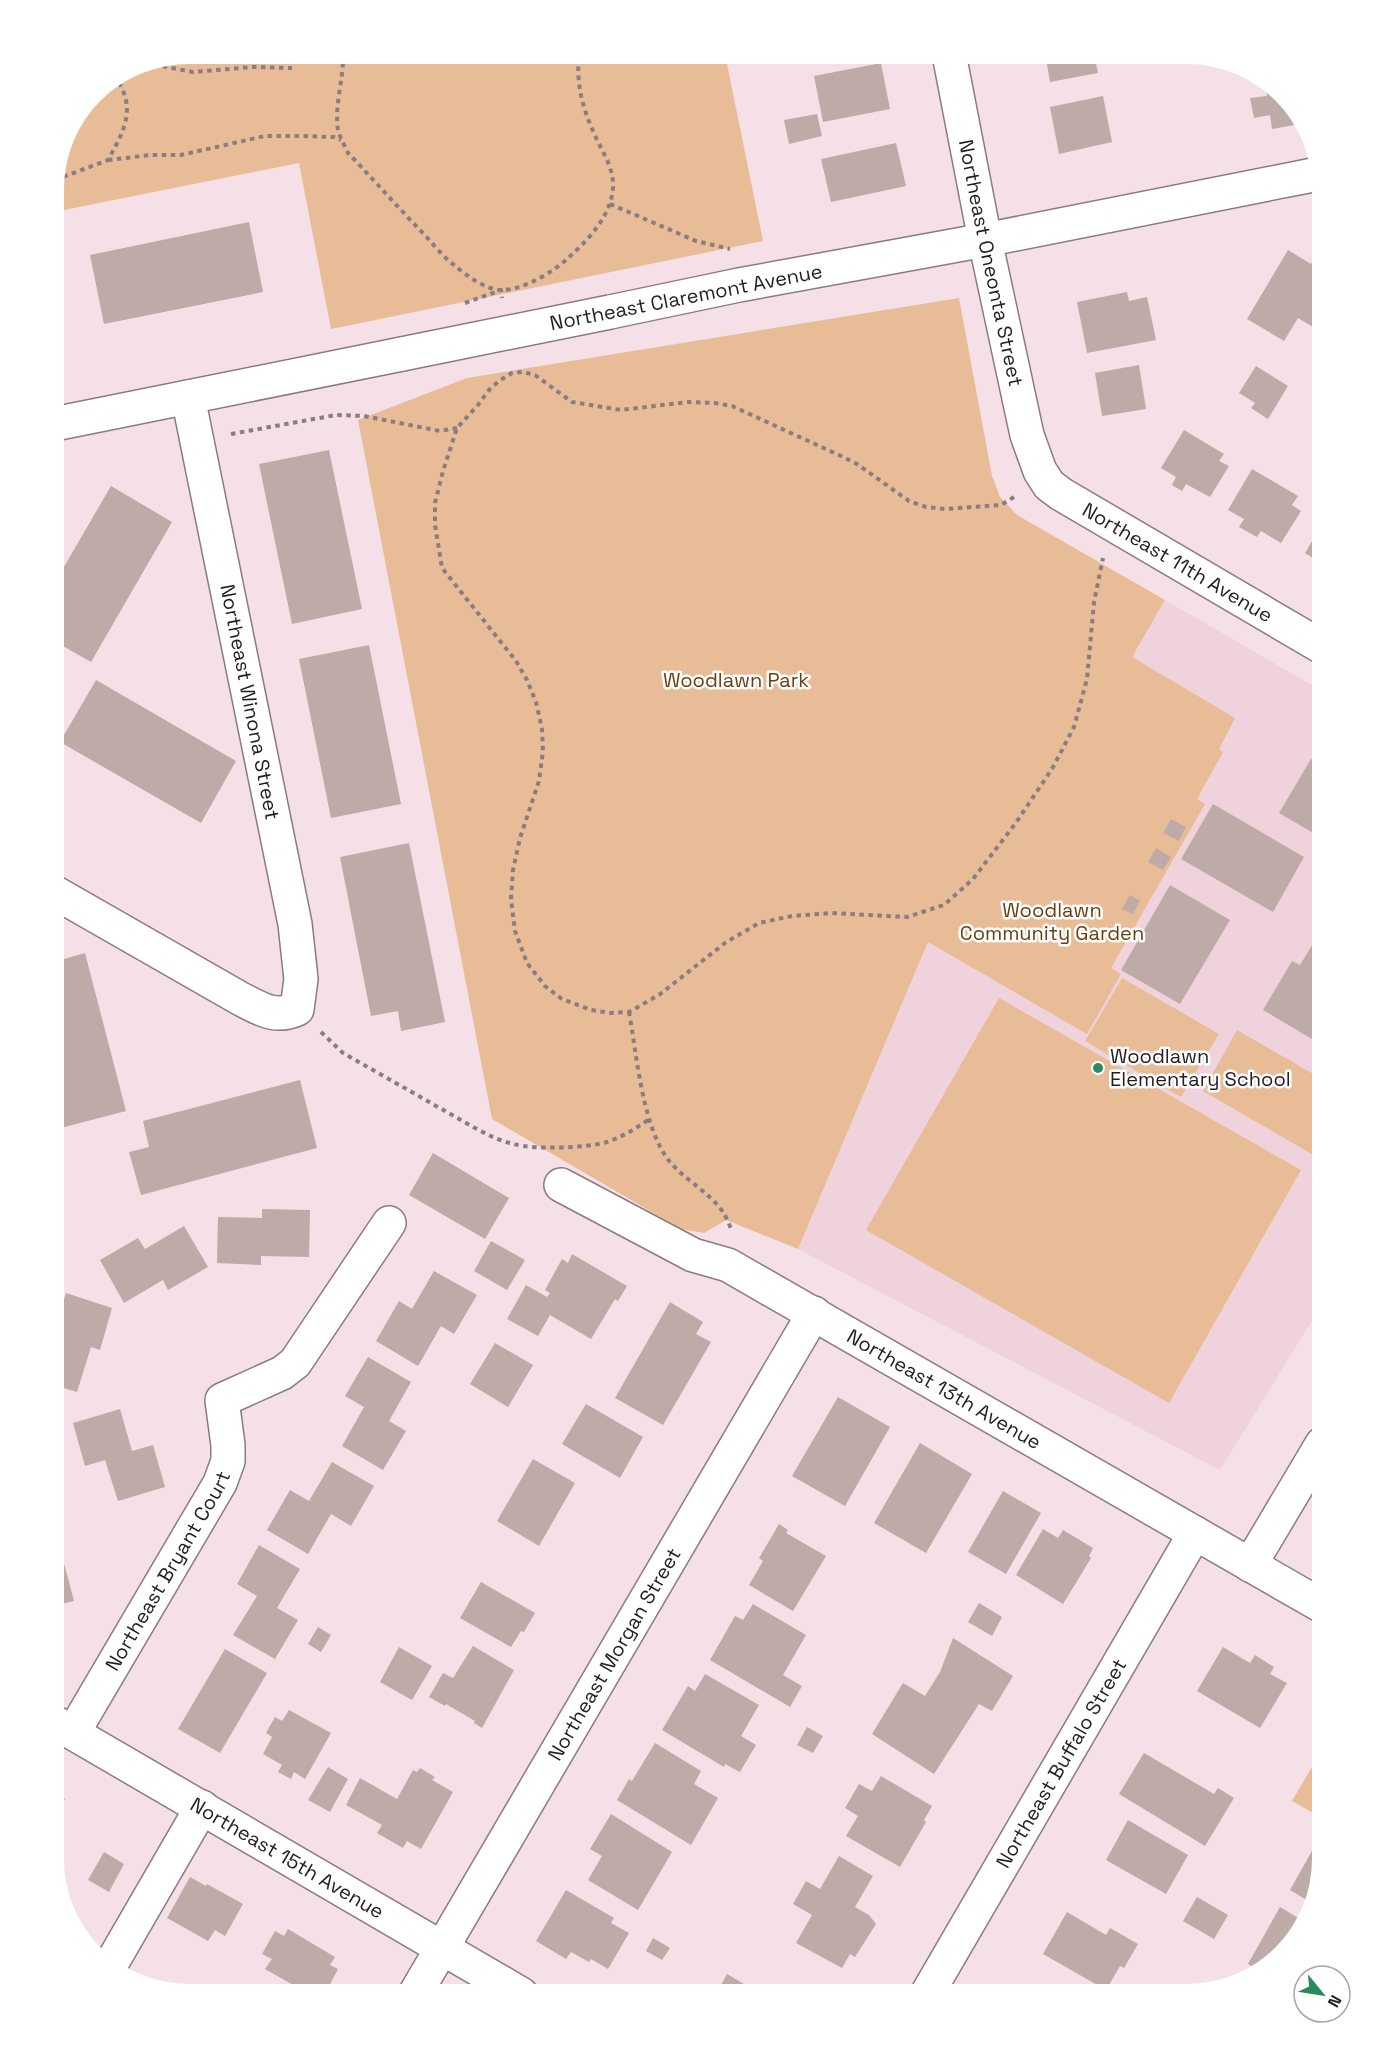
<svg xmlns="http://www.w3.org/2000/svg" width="1376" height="2048" viewBox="0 0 1376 2048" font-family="'Space Grotesk',sans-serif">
	<rect width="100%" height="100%" fill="#f4e0e6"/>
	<path fill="#efd2db" d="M1165,600L1322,691V1304L1220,1470L798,1249L928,942L1132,657Z"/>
	<path fill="#e8bc97" d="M189,54H725L763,241L331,329L299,163L54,212V181L64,137L94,93L138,64Z
		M959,298L992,476L1000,497L1017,515L1165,600L1132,657L1235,718L1219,749L1223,752L1197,799L1205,804L1111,968L1121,974L1087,1034L928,942L798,1249L726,1220L704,1233L681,1229L492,1119L358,420L467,378Z
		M1122,978L1219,1034L1181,1097L1085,1041Z
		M999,998L1301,1170L1169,1403L866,1230Z
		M1237,1030L1322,1079V1160L1203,1091Z
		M1322,1750V1818L1292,1801Z"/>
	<path fill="#beaaa6" d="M1040,54H1094L1098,73L1050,82L1046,59H1041Z
		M881,63L890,109L823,122L814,76Z
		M1266,88H1270L1304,122L1306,128H1300V124L1272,129L1270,115L1254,118L1250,98L1267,96Z
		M1103,96L1112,142L1059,154L1050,107Z
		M817,114L822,136L789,144L784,120Z
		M896,143L906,186L831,202L821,159Z
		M249,222L263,292L104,324L90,255Z
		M1288,250L1311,264L1313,259L1322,265V323L1318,330L1298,318L1284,341L1247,319Z
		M1127,292L1129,301L1147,297L1156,340L1087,353L1077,302Z
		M1139,365L1146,409L1102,416L1095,373Z
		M1256,366L1288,386L1268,419L1251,408L1255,403L1239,393Z
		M1184,430L1224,454L1219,461L1229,466L1210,497L1186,484L1182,491L1172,485L1176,477L1161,468Z
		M329,450L362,609L292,624L259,464Z
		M1252,469L1298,496L1292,505L1301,511L1281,543L1261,531L1257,537L1239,527L1244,519L1228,510Z
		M111,486L172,522L91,662L54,641V584Z
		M1322,524V564L1305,553Z
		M369,645L401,804L331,818L299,659Z
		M96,680L236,761L201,823L60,742Z
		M1311,759L1322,765V838L1279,813Z
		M1213,804L1304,857L1273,912L1181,859Z
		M1171,819L1186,827L1179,841L1163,833Z
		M409,843L445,1022L401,1031L398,1011L371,1016L340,857Z
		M1156,848L1171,857L1163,870L1148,862Z
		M1170,885L1230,920L1180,1004L1121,970Z
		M1130,895L1140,901L1133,914L1122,909Z
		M1322,929V1045L1263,1010L1292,961L1300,965Z
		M85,953L126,1111L57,1129L54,1118V962Z
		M300,1080L317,1148L141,1195L129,1152L149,1147L143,1121Z
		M433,1153L509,1198L485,1239L409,1195Z
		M262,1209L310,1210L309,1257L261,1256V1265L217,1263L218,1217L262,1218Z
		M184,1226L208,1267L168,1290L163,1280L124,1303L100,1260L138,1238L145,1249Z
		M491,1241L525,1260L507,1290L474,1271Z
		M572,1254L627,1286L618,1301L615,1299L591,1339L550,1315L538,1336L507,1319L526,1285L547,1297L550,1293L545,1290L562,1259L568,1263Z
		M434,1271L477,1295L454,1334L441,1326L418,1366L376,1341L399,1301L412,1309Z
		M66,1293L112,1308L100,1350L91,1347L77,1392L54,1385V1330Z
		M670,1302L703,1322L696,1334L711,1342L663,1425L615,1398Z
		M495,1343L533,1365L508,1407L470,1384Z
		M368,1357L411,1382L389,1421L406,1431L383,1470L342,1446L364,1407L345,1396Z
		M838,1397L890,1427L845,1506L792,1476Z
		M586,1404L643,1437L620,1478L562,1444Z
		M120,1409L132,1451L153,1445L165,1487L118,1501L105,1460L85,1466L73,1423Z
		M920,1443L972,1474L926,1553L874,1523Z
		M533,1459L575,1483L539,1546L497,1521Z
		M332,1462L374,1486L351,1526L331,1514L308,1554L267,1530L290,1490L309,1501Z
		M1003,1491L1041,1513L1006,1574L968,1552Z
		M779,1524L788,1530L786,1533L826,1556L793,1611L749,1585L763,1561L759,1558Z
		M54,1526L74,1601L54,1606Z
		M1043,1529L1058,1538L1063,1530L1093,1548L1089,1556L1091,1558L1063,1604L1016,1575Z
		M259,1545L300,1569L277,1608L298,1620L275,1659L233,1635L257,1596L237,1584Z
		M481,1582L535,1613L524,1632L521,1631L511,1647L460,1618Z
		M979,1603L1002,1617L992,1636L968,1622Z
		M753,1604L806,1635L783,1675L802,1686L790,1707L710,1660L735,1616L743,1620Z
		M318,1627L331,1635L321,1652L308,1644Z
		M953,1638L1013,1676L992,1711L979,1704L934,1774L872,1734L903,1683L925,1696L940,1672Z
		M473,1646L514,1670L482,1728L474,1723L475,1721L446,1704L445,1706L429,1697L443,1673L453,1678Z
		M399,1647L432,1666L412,1700L380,1682Z
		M1223,1647L1250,1663L1255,1655L1274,1667L1270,1674L1287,1683L1260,1728L1197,1691Z
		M225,1649L267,1673L220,1753L178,1729Z
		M705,1674L759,1705L741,1736L756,1745L740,1772L725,1764L724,1767L662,1730L688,1686L695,1691Z
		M289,1710L331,1733L305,1779L294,1772L291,1779L278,1772L282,1765L263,1754L272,1737L266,1733L275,1717L282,1721Z
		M807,1727L823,1736L813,1753L797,1745Z
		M655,1743L701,1771L694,1784L718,1798L691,1845L617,1800L629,1779L632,1781Z
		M1144,1753L1214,1794L1218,1788L1234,1798L1205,1846L1119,1794Z
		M328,1767L348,1779L330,1812L308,1800Z
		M420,1768L435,1777L432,1780L453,1792L421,1849L407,1841L403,1848L377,1833L382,1825L346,1805L360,1778L397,1799L413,1770L417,1772Z
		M881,1776L932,1806L924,1820L926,1822L900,1867L846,1836L858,1816L845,1808L859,1784L872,1791Z
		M54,1793L65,1799L54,1818Z
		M611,1814L672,1852L638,1910L588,1880L602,1856L590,1849Z
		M1128,1820L1188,1855L1166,1894L1106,1860Z
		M1322,1833V1859L1310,1902L1290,1890Z
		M104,1852L124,1864L109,1892L88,1880Z
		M839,1856L873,1876L855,1907L869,1915L876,1924L855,1957L850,1954L842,1968L796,1943L812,1915L793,1904L806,1881L820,1889Z
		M190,1877L206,1886L207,1884L243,1904L225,1936L215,1930L208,1941L167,1918Z
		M566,1890L614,1918L611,1923L629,1933L608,1969L591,1959L589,1962L571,1952L566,1959L536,1941Z
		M1197,1897L1228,1915L1214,1939L1183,1921Z
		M1280,1907L1305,1922L1304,1927L1260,1971L1248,1964Z
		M1067,1912L1106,1935L1110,1928L1138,1944L1124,1968L1120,1966L1106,1990L1043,1954Z
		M288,1929L335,1957L330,1965L338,1969L326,1992L319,1989L316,1994H309L265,1969L272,1959L262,1954L275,1931L284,1936Z
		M653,1938L670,1948L662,1960L646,1951Z
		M727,1974L761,1994H716Z
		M1025,1984L1043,1994H1020Z"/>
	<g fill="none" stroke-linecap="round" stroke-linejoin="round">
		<g stroke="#8d7a80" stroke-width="36">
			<g id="minor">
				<path id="s1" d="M949,54L985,240L1027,435L1040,471L1049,485L1061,494L1322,647"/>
				<path d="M610,312L739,285L985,240L1318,174"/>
				<path d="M54,424L402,354"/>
				<path d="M54,892L241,999C261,1009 275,1019 297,1009L301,979L295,924L188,397"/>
				<path id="s2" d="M561,1185L693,1255L728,1265L1322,1606"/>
				<path d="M1250,1565L1322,1444"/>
				<path id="s3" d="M54,1722L521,1994"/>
				<path id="s4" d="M73,1733L220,1483L228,1461V1445L222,1400L282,1373L295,1363L389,1223"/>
				<path d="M110,1966L202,1807"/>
				<path id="s5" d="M415,1994L814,1313"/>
				<path id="s6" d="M927,1994L1195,1533"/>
			</g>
		</g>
		<path stroke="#8a7d81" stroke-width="4" stroke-dasharray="4.5 4.5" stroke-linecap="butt" d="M343,54C344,79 334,105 338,130C340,138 345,146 348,153C372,178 395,204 419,229C431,241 441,255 454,265C466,275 485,290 502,290C522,290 552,273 567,259C587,241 611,217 613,188C614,167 602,152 594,133C582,107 576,83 579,54
			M145,63L193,72L253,67L292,68
			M108,160L151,155H181L265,136H300L334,137L341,140
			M55,180L108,160C124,131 137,109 116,78
			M610,204L696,241L730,249
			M465,303L501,290L502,298
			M231,434L336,415L364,416L440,431L457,428
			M1014,497L1001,505L945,509L926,507L909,501L857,464L839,455L732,406L715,403L688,402L621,410L572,402L535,375L523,372L512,373L499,381L489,390L478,405L457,428L443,471L435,503V525L442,568L516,661L527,680L536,702L542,729L543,751L539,781L520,838L513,870L511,899L515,931L527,963L545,986L562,999L591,1010L611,1013L629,1012L659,995L725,943L759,923L792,916L832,913L907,917L944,905L973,879L1015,824L1052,769L1074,727L1087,679L1094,602L1103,558
			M629,1012C637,1055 642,1128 670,1162C685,1180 709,1192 723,1212C726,1217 729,1223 731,1229
			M321,1032L343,1053L475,1128C488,1135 500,1141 514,1144C535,1150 586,1148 607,1142C622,1137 635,1129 648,1120"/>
		<use href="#minor" stroke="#fff" stroke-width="33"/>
		<g stroke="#8d7a80" stroke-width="36" stroke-linecap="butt">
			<path id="minor-bridge" d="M402,354L610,312"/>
		</g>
		<use href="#minor-bridge" stroke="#fff" stroke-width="33"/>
	</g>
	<circle fill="#2f895e" stroke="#fff" stroke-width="2" cx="1098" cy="1068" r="6"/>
	<g text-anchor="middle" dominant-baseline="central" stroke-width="5" stroke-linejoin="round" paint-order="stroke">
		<g font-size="20" fill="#241d1f" stroke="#fff">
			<text stroke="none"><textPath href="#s1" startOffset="213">Northeast Oneonta Street</textPath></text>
			<text transform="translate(686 297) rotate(-11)">Northeast Claremont Avenue</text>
			<text stroke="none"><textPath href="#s1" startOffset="594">Northeast 11th Avenue</textPath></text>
			<text transform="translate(250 702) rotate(79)">Northeast Winona Street</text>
			<text stroke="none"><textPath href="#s2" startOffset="435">Northeast 13th Avenue</textPath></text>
			<text stroke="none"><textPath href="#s4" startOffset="188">Northeast Bryant Court</textPath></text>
			<text stroke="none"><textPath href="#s5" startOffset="394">Northeast Morgan Street</textPath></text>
			<text stroke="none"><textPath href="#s6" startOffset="267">Northeast Buffalo Street</textPath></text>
			<text stroke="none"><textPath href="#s3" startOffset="270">Northeast 15th Avenue</textPath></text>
		</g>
		<g font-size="20" fill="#693f12" stroke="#fff">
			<text x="736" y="680">Woodlawn Park</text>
			<text x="1052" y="910">Woodlawn<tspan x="1052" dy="23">Community Garden</tspan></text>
		</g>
		<g font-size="20" fill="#241d1f" stroke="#fff" text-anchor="start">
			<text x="1110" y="1056">Woodlawn<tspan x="1110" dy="23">Elementary School</tspan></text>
		</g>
	</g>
	<path d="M0 0H1376V2048H0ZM189 64H1187A125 125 0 0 1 1312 189V1859A125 125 0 0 1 1187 1984H189A125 125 0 0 1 64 1859V189A125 125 0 0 1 189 64Z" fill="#fff" fill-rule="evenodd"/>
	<g transform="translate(1322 1994) rotate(120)"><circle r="28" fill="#ffffff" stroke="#a7a5a5" stroke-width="1.5"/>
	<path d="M0-4.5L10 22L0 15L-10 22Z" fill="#2f895e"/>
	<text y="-9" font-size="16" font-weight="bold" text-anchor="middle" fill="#241d1f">N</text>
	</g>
</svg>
